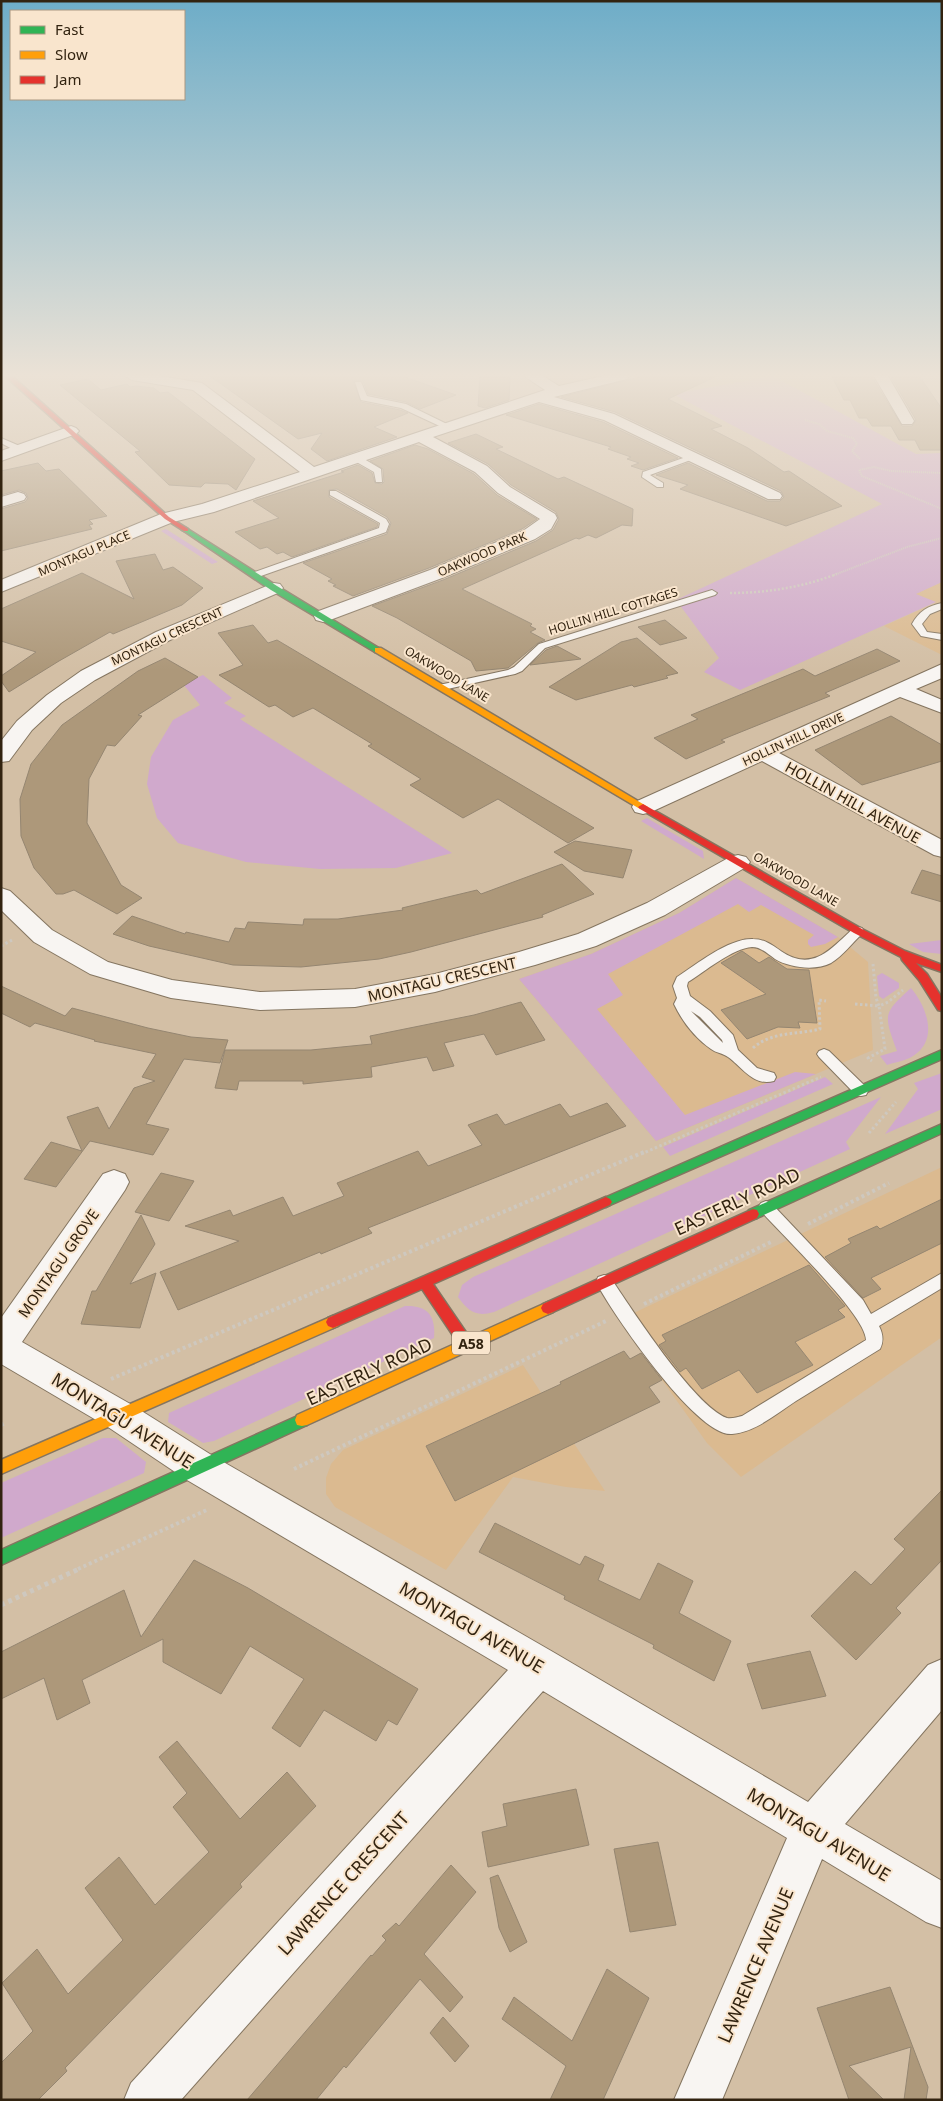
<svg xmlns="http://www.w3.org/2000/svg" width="943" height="2101" viewBox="0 0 943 2101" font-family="'Noto Sans',sans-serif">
	<rect width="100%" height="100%" fill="#d3bfa5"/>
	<path fill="#dbba90" d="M942,582V655L884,626L935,603L915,594Z
		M736,878L838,937L868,962L873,1050L656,1141L519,979L591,954L679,913Z
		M942,1167V1337L741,1477L707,1443L619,1320Z
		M523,1365L605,1491L566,1487L513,1477L446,1570L335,1507L326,1494V1478L331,1464L343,1450Z"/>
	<path fill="#d0a9cc" d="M773,376L916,454L942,453V582L916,594L936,602L740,690L704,672L719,658L676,600L882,504L673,394Z
		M166,529L218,562L212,564L161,531Z
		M203,675L232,698L224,703L246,716L240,719L452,853L396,868L320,869L246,862L178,843L157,818L147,784L151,757L173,720L200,705L183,684Z
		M647,818L703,851L704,859L641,821Z
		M736,878L838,937L825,944L811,947L808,944V940L814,935L761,905L749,912L738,904L608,974L623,995L597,1009L685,1115L795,1072L816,1074L656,1141L519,979L591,954L679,913Z
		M942,940V954L923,952L909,944Z
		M882,973L899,983V988L883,999L879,996L877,976Z
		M911,988C927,1007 939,1040 913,1056C906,1061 895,1062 887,1065L880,1056L897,1051C884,1015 882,1014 911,988Z
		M942,1073V1109L885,1134L918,1089L914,1083Z
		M825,1077L833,1084L670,1156L663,1147Z
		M881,1097L846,1142L850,1149L494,1312C476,1317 469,1312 458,1297L462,1285L473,1277Z
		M405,1306C428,1305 436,1316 434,1338L214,1441L203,1443L168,1422L169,1413Z
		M103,1438H116L146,1462L144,1473L1,1538V1483Z"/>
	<path fill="#ad987a" stroke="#958671" d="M210,376H402L456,395L420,409L406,402L368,394L363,381H353L361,402L400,410L408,413L374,427L397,437L327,461L311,449L322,433L298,439Z
		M644,376H717L668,399L722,426L711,429L748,448L784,472L789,471L842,506L786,526L680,489L688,485L656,475L688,463L767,501H780L784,497L781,491L615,412L561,397Z
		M480,377H510L509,400L485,408L478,406Z
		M832,377H872L902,426H912L916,420L891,377H920L942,409V450H920L915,440H899L891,426H872L867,418H859L850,400H844Z
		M88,379L101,390L127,384L130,387L136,386L154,388L160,393L168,392L255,459L236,490L228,484L205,483L201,487L169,485L135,452L140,451L60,385Z
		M539,404L603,422L678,458L643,470L631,466L639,463L627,459L631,457L608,449L611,447L506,415Z
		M476,434L503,447L496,449L558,479L564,477L633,509L632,526L622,525L596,538L588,535L579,539L576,538L462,589L532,624L530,626L536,629L530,632L545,640L538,643L508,668L476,671L471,661L397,618L372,606L443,580L536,541L553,530L559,519L556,512L511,485L488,464L448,443Z
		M415,445L428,449L474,474L497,495L537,519L522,529L429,568L353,596L333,586L336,585L328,581L332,579L303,563L387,534L391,523L387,517L337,489L329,490V497L378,524L377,527L292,557L283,552L277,554L267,547L260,549L235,532L279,518L253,501L344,472L341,471L358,465L372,473L375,483L382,484L384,482L383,469L370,461Z
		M38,463L46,471L59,469L107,516L89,520L93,524L89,525L92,529L1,551V509L25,502L28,498L26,493L19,490L1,495V471Z
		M155,554L163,570L173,567L203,588L182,605L113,634L110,632L59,661L9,692L1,681V676L36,652L1,641V609L82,573L134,599L116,561Z
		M665,620L687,638L660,645L638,627Z
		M253,625L268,643L277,640L594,828L568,843L498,799L463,818L410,785L421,779L368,746L372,744L313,708L293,717L275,705L269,707L219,675L243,665L218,633Z
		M637,638L678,673L666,676L668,678L634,687L632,685L576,700L549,687L621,642Z
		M557,646L581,659L530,665L546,650Z
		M877,649L900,661L825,693L830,696L721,740L725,742L686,759L654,738L698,719L691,715L803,669L815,676Z
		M165,658L198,677L138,715L142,716L115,746L107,745L89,779L87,823L121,885L142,898L117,914L74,890L63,894H56L34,868L21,836L20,799L31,764L62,725L138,671Z
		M891,716L942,745V761L862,785L815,750Z
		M575,841L632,850L623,878L584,871L554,852Z
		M562,864L594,894L542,915L543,917L411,952L379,959L301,967L233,965L149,946L113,934L132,916L185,934L186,932L229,942L235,928L245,929L248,922L303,925L304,919H338L403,910L402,908L477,890L481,894Z
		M922,870L942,876V902L911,893Z
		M742,951L759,963L769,957L787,969L809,970L817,1023L798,1022L800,1028L778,1027L747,1039L721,1010L766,994L721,963Z
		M1,986L65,1016L72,1008L148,1028L191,1037L228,1040L220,1063L184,1059L146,1124L169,1129L153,1155L90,1141L56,1187L24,1179L51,1142L82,1151L67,1117L98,1107L109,1129L134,1088L155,1081L142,1077L156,1054L94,1041L95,1040L35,1023L30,1027L1,1013Z
		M521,1002L545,1040L496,1055L484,1034L444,1043L454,1066L433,1071L427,1057L371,1067L372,1077L303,1084V1081H239L237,1090L215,1088L225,1050H311L372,1044L370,1036L474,1015Z
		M607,1103L626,1126L368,1228L372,1233L321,1254L320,1252L178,1310L160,1272L239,1241L185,1226L230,1210L233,1216L283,1197L293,1216L344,1196L337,1183L418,1151L428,1166L482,1145L468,1125L497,1114L505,1125L560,1104L570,1117Z
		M161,1173L194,1181L169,1221L135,1212Z
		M942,1199V1243L871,1278L881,1289L863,1298L825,1257L851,1243L848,1239L877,1226L880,1229Z
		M141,1215L155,1244L130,1284L156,1273L140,1328L81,1324L92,1291H96Z
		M809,1265L845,1306L838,1310L845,1317L795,1342L813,1365L757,1393L739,1370L702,1389L686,1368L680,1372L659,1345L666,1341L662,1335Z
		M624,1351L630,1359L641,1353L662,1380L649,1387L660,1402L455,1501L426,1446L561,1384L560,1382Z
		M942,1490V1560L896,1608L901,1613L856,1660L811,1616L855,1571L871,1585L905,1549L894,1539Z
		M495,1523L580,1565L585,1556L604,1565L598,1580L640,1600L658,1563L693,1581L679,1613L731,1641L714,1681L653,1648L654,1645L564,1599L565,1596L479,1552Z
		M194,1560L248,1588L418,1689L397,1725L388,1720L376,1741L324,1710L300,1747L272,1728L304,1679L250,1646L221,1694L163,1662V1639L82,1680L90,1703L57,1720L44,1678L1,1699V1652L124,1590L141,1637Z
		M810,1651L826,1696L762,1709L747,1664Z
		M177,1741L240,1819L287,1772L316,1806L240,1884L242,1887L65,2068L67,2071L38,2100H1V2063L33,2031L2,1983L37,1949L68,1994L123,1940L85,1888L119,1857L155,1905L209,1852L173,1807L187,1793L159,1757Z
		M576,1789L589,1845L488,1867L482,1832L507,1826L503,1804Z
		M658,1842L676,1925L630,1932L614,1849Z
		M451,1865L476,1892L424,1954L463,1997L450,2012L420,1979L346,2068L344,2066L316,2100H247L371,1955L372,1956L386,1940L382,1936L396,1923L399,1926Z
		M498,1875L527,1942L510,1952L499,1928L490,1878Z
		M607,1969L649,1998L603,2100H550L566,2066L502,2019L514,1997L572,2041Z
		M890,1987L928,2087L926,2100H904L911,2047L849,2066L884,2100H849L817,2008Z
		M443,2017L469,2046L455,2062L430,2033Z"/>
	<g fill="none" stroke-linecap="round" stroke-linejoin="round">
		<g stroke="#847560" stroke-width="2">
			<path id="lane" d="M355,382H361L367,396L406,404L453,427L446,429L401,408L361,400Z
				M1,438L22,447L23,449L16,451L1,443Z
				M353,456H359L381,469L382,482H376L374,472L353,460Z
				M689,456L696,458L650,475L663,483V487H657L642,477L643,472Z
				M330,491H336L386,519L389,524L386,532L258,577H252V573L379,528L380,523L330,495Z
				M712,590L717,593L715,595L545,648L522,671L515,674L443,690L438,687L439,685L508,670L514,667L539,644Z
				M942,603V609L930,614L922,624L927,632L942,634V640L921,636L912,624C919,611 928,606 942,603Z
				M858,927L862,928L864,931L862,934C852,943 843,956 831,963C816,971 790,968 775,959C768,954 761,947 752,947C733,948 704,972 688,982L687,986L690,996L710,1011L733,1035L738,1050L757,1068L774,1073L776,1077L774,1081C754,1087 742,1067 728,1057C723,1053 716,1053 711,1049C695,1038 682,1021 674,1004L677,998L673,986L677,977C697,964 729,938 753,939C766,939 774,947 784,953C815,972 833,946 854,928ZM691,1011L700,1017L722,1040L723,1043Z
				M824,1049L829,1051L866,1087L868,1091L866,1095L861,1096L856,1095L819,1057L817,1054L819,1051Z
				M766,1201L771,1203L863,1300L871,1314L942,1273V1288L879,1326C883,1334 884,1341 880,1349C852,1366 824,1384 796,1401C777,1413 756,1432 732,1434C697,1437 612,1313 596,1282L598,1277L604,1275L610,1277C631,1308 694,1406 727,1418C732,1419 737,1417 742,1416L866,1340C866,1315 781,1234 761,1211L758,1207L761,1203Z"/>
		</g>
		<g stroke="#847560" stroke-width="2">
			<path id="street" d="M125,376H160L202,383L314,467L545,390L524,376H543L559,386L603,376H629L627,379L554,397L614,414L780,493L782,496L780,499H768L604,420L539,402L433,437L487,466L510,487L555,514L557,518L551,529L535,539L442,578L330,620L323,622L316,620L314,616L316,612L430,570L523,531L540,519L498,493L475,472L419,442L214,512L173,522L1,592V580L161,514L202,504L300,472L193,390L132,380Z
				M874,376H888L914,421L912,424H902Z
				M71,426L76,428L79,431L76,434L1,461V451Z
				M18,492L24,494L26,497L24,500L1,507V497Z
				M274,583L280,584L283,588L280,592L170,640L95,680L61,703L32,730L9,761L1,762V741L17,721L47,695L81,671L156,632Z
				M942,664V678L916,689L942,700V713L900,697L779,753L942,840V857L934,855L762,761L651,812L643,814L635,812L632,807L635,802Z
				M738,855L746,857L750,862L746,867L665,915L596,946L535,965L435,992L355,1007L260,1010L171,998L90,974L34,942L1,910V888L10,891L52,930L108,962L172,980L260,992L355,989L435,974L519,952L578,934L647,903L730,857Z
				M114,1170L125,1174L129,1182L125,1190L22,1342L132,1405L213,1456L553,1652L808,1802L928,1665L942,1659V1710L845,1824L942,1881V1928L926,1922L822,1859L722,2100H674L787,1838L543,1691L181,2100H124L131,2083L508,1670L187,1480L108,1427L1,1364V1318L103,1174Z"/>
		</g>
		<g stroke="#847560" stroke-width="3">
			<path id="fast" d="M186,528L277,586L382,650L375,652L271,590L184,531L182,530Z
				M942,1050V1059L610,1205L606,1207L602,1205L600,1202L602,1199Z
				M942,1124V1133L757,1218L753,1219L749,1218L747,1214L749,1210Z
				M302,1414L307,1415L309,1420L307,1425L1,1565V1550Z"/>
		</g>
		<g stroke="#847560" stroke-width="3">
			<path id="slow" d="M375,648H381L648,807L646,809H640L375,652Z
				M548,1302L553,1304L555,1308L553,1312L307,1425L302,1426L297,1425L295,1420L297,1415Z
				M333,1316L338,1318L340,1322L338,1326L1,1474V1460Z"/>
		</g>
		<g stroke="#847560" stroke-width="3">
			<path id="jam" d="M5,376H12L169,517L188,529V531H184L165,519Z
				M643,804L862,929L905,951L942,965V972L916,963L927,974L942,998V1011L938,1010L919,980L902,960L901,957L854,933L640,809L638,807Z
				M606,1197L610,1199L612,1202L610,1205L433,1284L472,1341L474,1345L472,1349L467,1351L462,1349L422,1289L333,1328L328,1326L326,1322L328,1318Z
				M753,1209L757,1210L759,1214L757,1218L553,1312L548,1314L543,1312L541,1308L543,1304Z"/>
		</g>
		<path stroke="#cec8bf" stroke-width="2" stroke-dasharray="1 1" stroke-linecap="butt" d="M805,420L819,424L827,431L853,438L857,444L852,451L860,459
			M942,473L891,471L874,467L859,470L862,476L942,509
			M834,575L907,547L942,538"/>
		<path stroke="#cec8bf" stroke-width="2.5" stroke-dasharray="2 2" stroke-linecap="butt" d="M730,593C767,593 803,587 837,574"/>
		<path stroke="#cec8bf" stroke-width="3" stroke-dasharray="2.5 2.5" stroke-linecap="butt" d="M1,946L14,939
			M873,964L876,998L879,1006L888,1002L903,990
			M855,1004L879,1006L885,1049L868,1058L872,1061
			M753,1048C772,1031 797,1035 820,1029L819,1000L826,1001
			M869,1133L896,1102
			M641,1154L821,1077"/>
		<path stroke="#cec8bf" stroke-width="4" stroke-dasharray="3 3" stroke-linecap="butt" d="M808,1224L889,1183
			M644,1304L773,1241
			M111,1379L644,1152
			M1,1425L5,1423
			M294,1469L606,1321
			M78,1569L209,1509"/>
		<path stroke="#cec8bf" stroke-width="5" stroke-dasharray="4 4" stroke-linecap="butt" d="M1,1605L81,1568"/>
		<use href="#lane" fill="#f8f5f2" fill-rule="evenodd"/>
		<use href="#street" fill="#f8f5f2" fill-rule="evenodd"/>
		<use href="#fast" fill="#30b455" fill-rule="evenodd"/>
		<use href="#slow" fill="#ff9f0a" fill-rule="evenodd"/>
		<use href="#jam" fill="#e5322d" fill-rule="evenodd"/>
	</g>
	<linearGradient id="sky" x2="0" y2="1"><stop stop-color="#6eadc8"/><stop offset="0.56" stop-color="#ebe2d6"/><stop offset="1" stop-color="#ebe2d6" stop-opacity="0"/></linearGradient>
	<rect width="943" height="670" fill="url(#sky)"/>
	<g text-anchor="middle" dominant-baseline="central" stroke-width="4" stroke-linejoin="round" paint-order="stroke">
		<g font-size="12" fill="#322310" stroke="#f9e5cd">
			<text transform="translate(84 553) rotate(-23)">MONTAGU PLACE</text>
			<text transform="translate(482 554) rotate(-23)">OAKWOOD PARK</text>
			<text transform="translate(613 611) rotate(-17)">HOLLIN HILL COTTAGES</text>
			<text transform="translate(167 636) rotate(-25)">MONTAGU CRESCENT</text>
			<text transform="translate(447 674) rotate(31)">OAKWOOD LANE</text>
			<text transform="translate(793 739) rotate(-25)">HOLLIN HILL DRIVE</text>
			<text transform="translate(796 879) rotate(30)">OAKWOOD LANE</text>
		</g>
		<rect fill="#f9e5cd" stroke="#6e5d49" stroke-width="1" x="452" y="1331.5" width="38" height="23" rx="4"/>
		<g font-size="14" font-weight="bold" fill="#322310">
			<text x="471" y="1343">A58</text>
		</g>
		<g font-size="15" fill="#322310" stroke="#f9e5cd">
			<text transform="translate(853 802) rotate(29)">HOLLIN HILL AVENUE</text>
			<text transform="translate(442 979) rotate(-13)">MONTAGU CRESCENT</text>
			<text transform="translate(58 1263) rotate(-55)">MONTAGU GROVE</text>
		</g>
		<g font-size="18" fill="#322310" stroke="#f9e5cd">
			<text transform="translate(737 1201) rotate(-25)">EASTERLY ROAD</text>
			<text transform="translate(369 1371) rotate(-25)">EASTERLY ROAD</text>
			<text transform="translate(123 1420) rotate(32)">MONTAGU AVENUE</text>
			<text transform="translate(472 1627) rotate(30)">MONTAGU AVENUE</text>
			<text transform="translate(819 1834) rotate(31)">MONTAGU AVENUE</text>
			<text transform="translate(343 1883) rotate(-48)">LAWRENCE CRESCENT</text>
			<text transform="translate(755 1965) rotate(-67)">LAWRENCE AVENUE</text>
		</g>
	</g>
	<rect width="943" height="2101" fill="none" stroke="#322310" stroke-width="5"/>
	<rect x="10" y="10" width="175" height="90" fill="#f9e5cd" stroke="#a99781"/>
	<rect x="20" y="26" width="25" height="8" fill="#30b455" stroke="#a99781"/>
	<text x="55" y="35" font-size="15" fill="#322310">Fast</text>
	<rect x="20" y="51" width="25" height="8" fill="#ff9f0a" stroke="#a99781"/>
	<text x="55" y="60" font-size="15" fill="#322310">Slow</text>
	<rect x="20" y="76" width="25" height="8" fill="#e5322d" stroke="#a99781"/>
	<text x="55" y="85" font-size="15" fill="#322310">Jam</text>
</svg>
